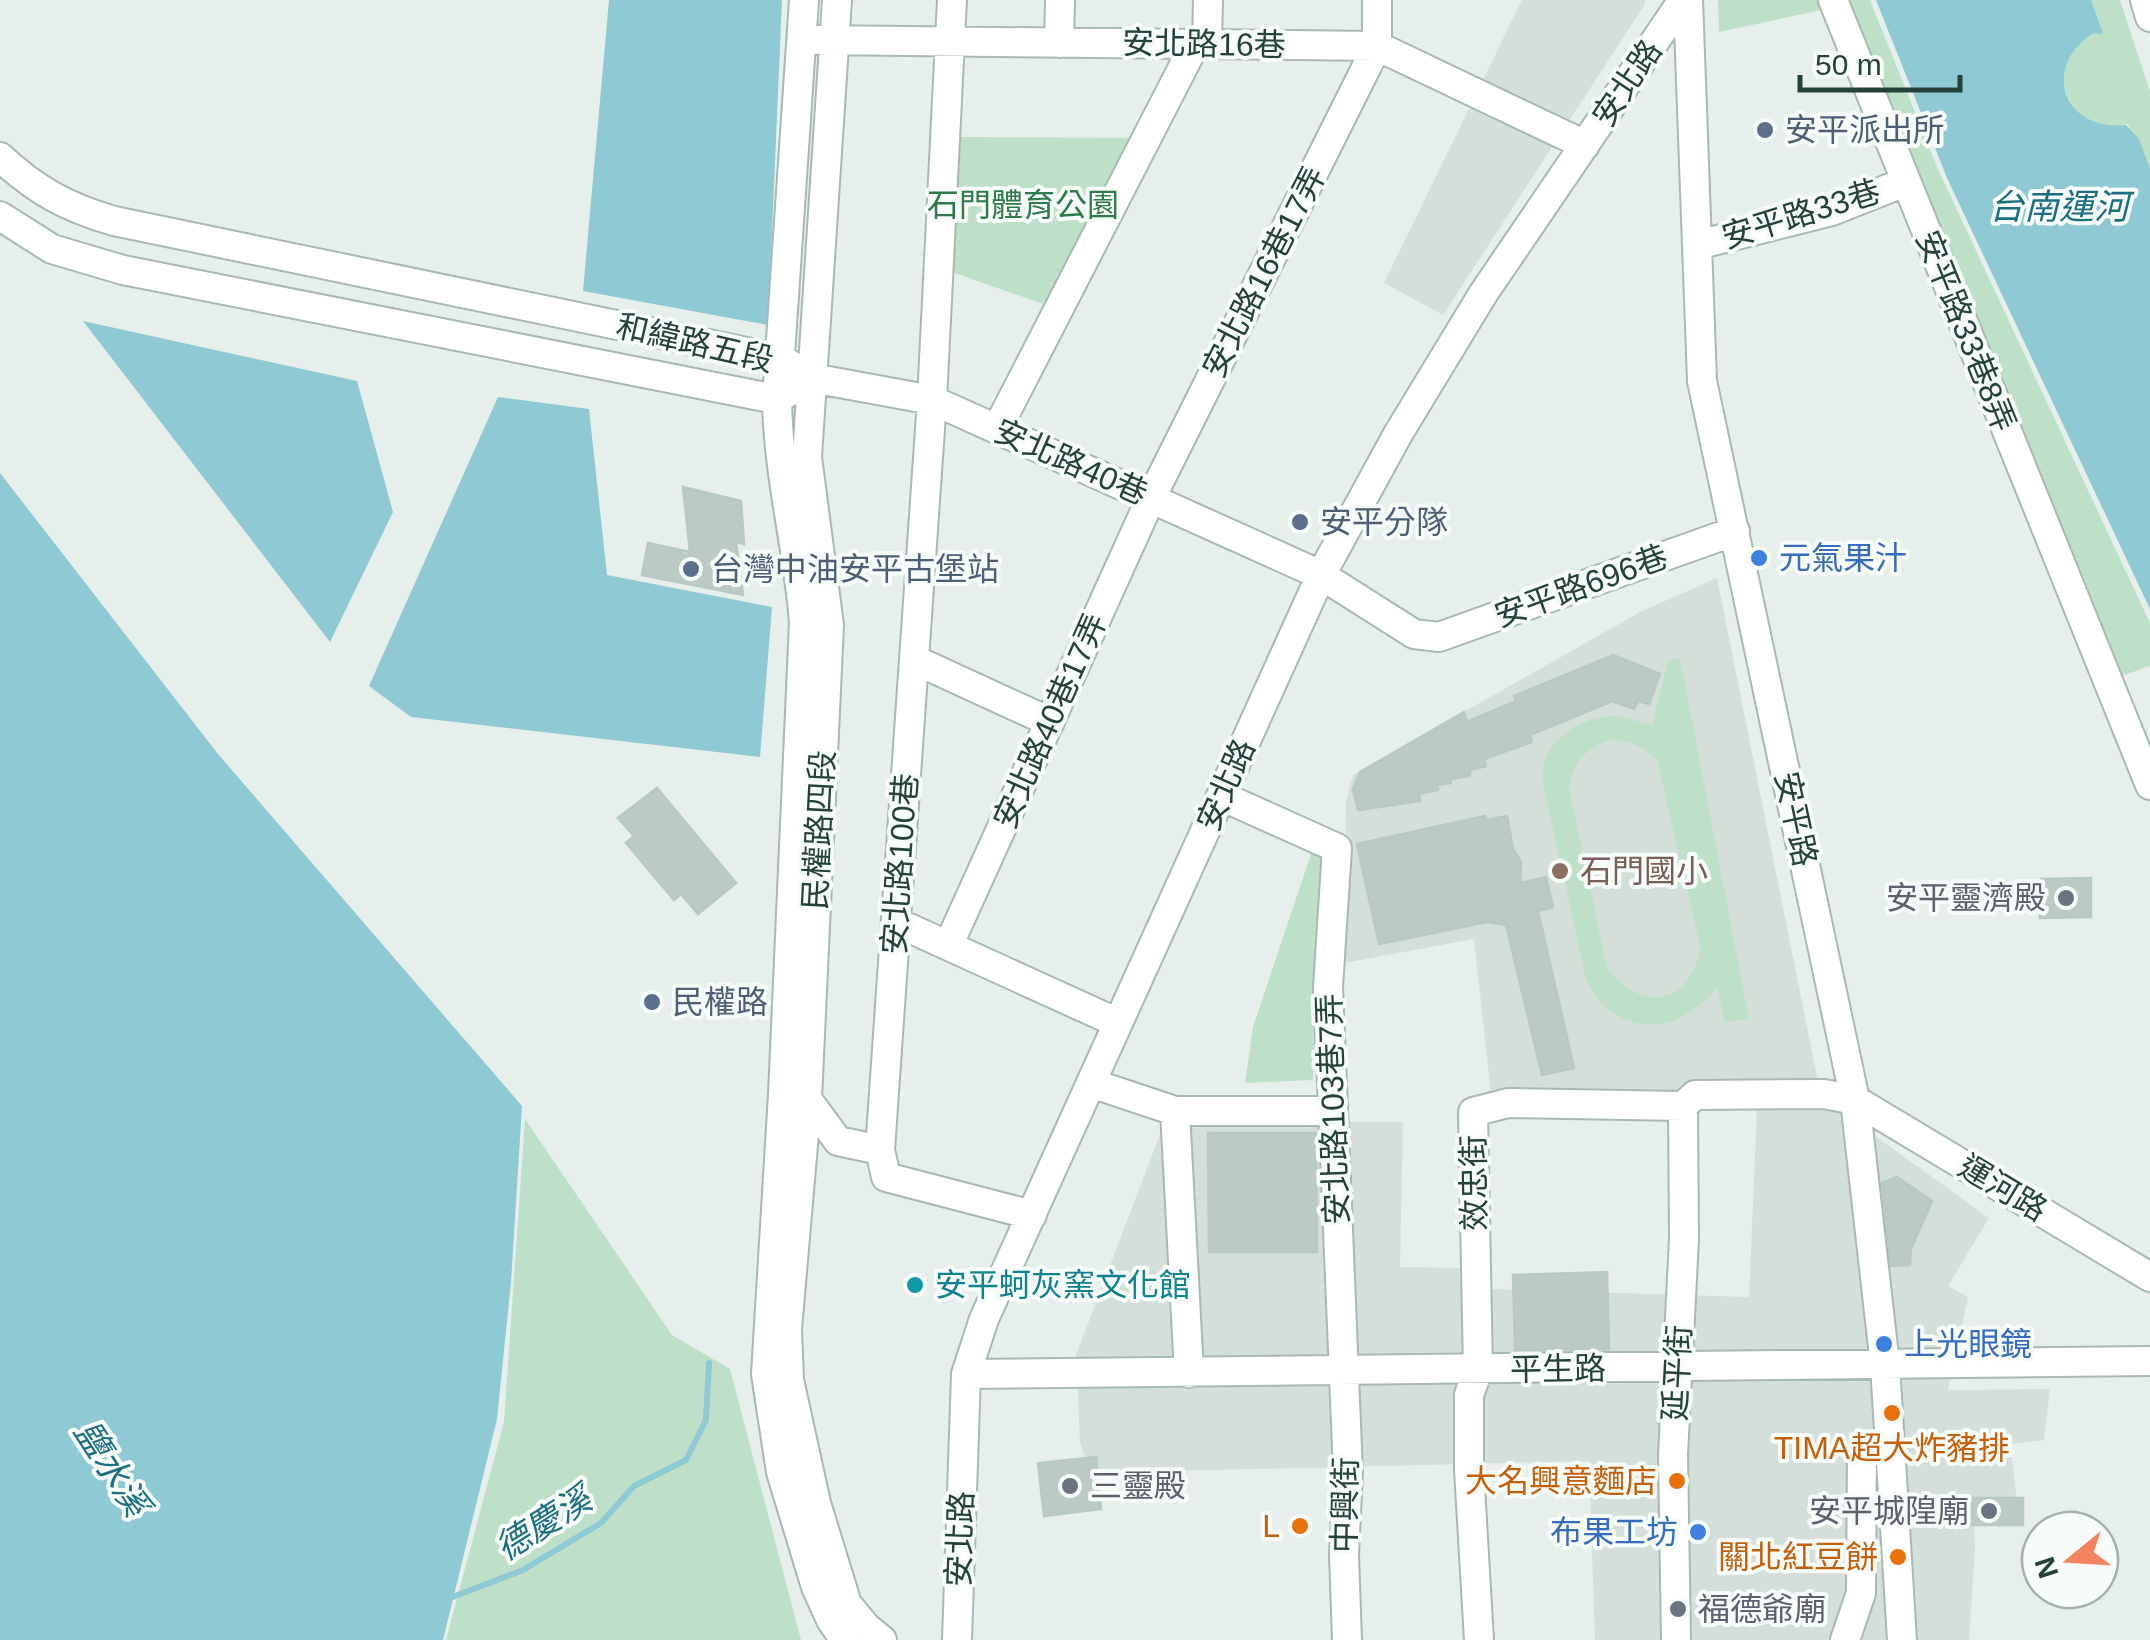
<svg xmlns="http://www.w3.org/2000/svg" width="2150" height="1640" viewBox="0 0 2150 1640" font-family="Helvetica,'Noto Sans TC',sans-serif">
	<rect width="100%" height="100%" fill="#e6efeb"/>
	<path fill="#d4dfda" d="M1522,0H1645V4L1443,315L1384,283Z
		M1717,578L1818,1082L1679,1094L1491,1093L1474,939L1344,963L1346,802L1353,775L1640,612Z
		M1832,1105L1989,1218L1948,1286L1968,1297L1948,1390L2050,1389L2044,1440L2010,1444L2019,1519L1974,1523L1975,1547L1969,1640H1595L1589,1461L1090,1473L1080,1442L1076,1355L1162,1129L1182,1123L1403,1122L1400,1267L1460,1268L1461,1288L1749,1297L1757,1108Z"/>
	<path fill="#bfe0c8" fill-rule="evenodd" d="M1718,0H1822L1826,9L1719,32Z
		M1844,0H1870L1937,167L2150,623V666L2116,678Z
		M2083,0H2120L2150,92V180L2128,124C2121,125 2112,128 2105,127C2079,125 2059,93 2064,68C2066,53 2082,41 2094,33Z
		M961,137L1135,138L1049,306L949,271Z
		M1680,658L1749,1019L1725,1022L1717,987C1688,1024 1644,1040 1604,1006C1597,999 1591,988 1586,979L1545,793C1544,786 1542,777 1543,769C1546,738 1585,716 1614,716C1628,717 1639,722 1652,726L1668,661ZM1611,740C1631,741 1643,746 1657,760L1700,945C1693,1005 1642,1014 1607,968L1569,788C1573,761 1585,749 1611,740Z
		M1313,848L1321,856L1313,1080L1245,1083L1253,1027Z
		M525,1119L672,1335L730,1369L801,1640H446L504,1422Z"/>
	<path fill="#8ec9d4" d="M609,0H782L768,325L583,291Z
		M1876,0H2091L2103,34L2094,33C2040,66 2063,132 2126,125L2139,139L2150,169V609L1947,178Z
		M83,321L357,381L393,512L330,642Z
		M498,397L589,409L607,575L772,607L760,757L411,717L369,686Z
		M0,473L218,754L522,1106L511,1282L497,1419L443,1640H0Z"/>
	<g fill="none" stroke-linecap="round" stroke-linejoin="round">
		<path stroke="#8ec9d4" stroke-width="6" d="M450,1598L523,1570L601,1523L634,1486L686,1460L706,1420L709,1363"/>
	</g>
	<path fill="#bbcac4" stroke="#b8c9c2" stroke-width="2.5" d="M683,487L741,501L744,544L736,542L743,595L642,575L648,543L690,552Z
		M1613,655L1660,674L1649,704L1638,701L1634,709L1612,701L1530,735L1532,742L1484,759L1486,766L1470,770V776L1450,779L1451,783L1438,785V790L1419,794L1420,801L1358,810L1353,789L1360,772L1464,712L1467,722L1516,701L1514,696Z
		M657,788L736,883L698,914L681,894L674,900L626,843L634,836L618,818Z
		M1485,816L1486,820L1507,816L1513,849L1521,862L1520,883L1546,877L1553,907L1538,911L1574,1068L1542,1075L1506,925L1487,922L1379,944L1357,844Z
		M2091,878V917L2040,918L2041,879Z
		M1208,1133H1316L1317,1252H1209Z
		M1897,1177L1932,1201L1911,1249L1910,1265L1891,1266L1882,1183Z
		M1607,1272L1609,1349L1515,1350L1513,1275Z
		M1096,1457L1101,1509L1044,1516L1038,1463Z
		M1955,1498H2023V1525H1956Z"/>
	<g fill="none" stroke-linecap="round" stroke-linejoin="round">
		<g stroke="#a8b8b2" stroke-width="32">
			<path id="minor" d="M804,0L777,399C778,475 798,547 804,622L783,1094L766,1374L781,1472L816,1587L831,1620L845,1640
				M837,0L807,457L829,625L807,1099L787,1329L789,1380L816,1503L847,1604L866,1627L882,1640
				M952,0L932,400L880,1150L886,1177L1032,1215
				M1688,0L1702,381L1855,1100L1885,1365L1902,1640
				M1833,0L2150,785
				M2145,0L2150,17
				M818,40L1377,46L1585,145
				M1059,43L1060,0
				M1207,43L1208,0
				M0,157C37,191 66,207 114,221L781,359L812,378L932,400L1321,575L1414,634L1439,637L1735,531
				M0,216L52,249L123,270L760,396L777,399L789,392
				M1697,245L1832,211L1905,182
				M997,429L1195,44
				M915,660L1050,722
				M1221,796L1337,848L1328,987L1348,1472L1344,1555L1347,1640
				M896,922L1118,1023
				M949,944L1151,498L1377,46V0
				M1091,1083L1175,1111L1189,1373
				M799,1097L807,1099L838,1141L880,1150
				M1175,1111H1333
				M966,1374L2150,1361
				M957,1640L966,1374L984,1319L1321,575L1398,434L1483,294L1683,0
				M1479,1640L1469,1470V1395L1478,1370L1473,1112L1508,1103L1683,1106L1695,1095L1824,1094L1855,1100L2150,1277
				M1676,1640L1673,1455L1684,1239L1683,1106
				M1845,1640L1861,1593L1862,1451"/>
		</g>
		<use href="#minor" stroke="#fff" stroke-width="28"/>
	</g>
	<g fill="#5c6f8a" stroke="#f7fbf9" stroke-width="4">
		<circle cx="1765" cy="130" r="10"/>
		<circle cx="1300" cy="522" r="10"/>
		<circle cx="691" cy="569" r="10"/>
		<circle cx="652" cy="1002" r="10"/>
	</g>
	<g fill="#3f7fe0" stroke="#f7fbf9" stroke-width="4">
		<circle cx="1759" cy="558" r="10"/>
		<circle cx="1884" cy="1344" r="10"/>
		<circle cx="1698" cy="1532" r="10"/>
	</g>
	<circle fill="#8d6e63" stroke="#f7fbf9" stroke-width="4" cx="1560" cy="871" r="10"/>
	<g fill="#6b7280" stroke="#f7fbf9" stroke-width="4">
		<circle cx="2066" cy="898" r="10"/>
		<circle cx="1070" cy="1486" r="10"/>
		<circle cx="1989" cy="1511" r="10"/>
		<circle cx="1678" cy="1609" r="10"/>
	</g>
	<circle fill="#0f9aa8" stroke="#f7fbf9" stroke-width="4" cx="915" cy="1285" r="10"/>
	<g fill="#e8710a" stroke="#f7fbf9" stroke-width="4">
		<circle cx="1892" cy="1413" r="10"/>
		<circle cx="1677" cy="1481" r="10"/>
		<circle cx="1300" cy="1526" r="10"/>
		<circle cx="1898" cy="1557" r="10"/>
	</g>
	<g text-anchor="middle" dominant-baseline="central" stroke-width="8" stroke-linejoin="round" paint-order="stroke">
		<g font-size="32" fill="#24423a" stroke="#f7fbf9">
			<text transform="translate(1204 44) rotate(1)">安北路16巷</text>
			<text transform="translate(1627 83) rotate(-56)">安北路</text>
			<text transform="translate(1801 214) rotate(-17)">安平路33巷</text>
			<text transform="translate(1264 272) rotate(-63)">安北路16巷17弄</text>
			<text transform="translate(1966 331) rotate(68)">安平路33巷8弄</text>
			<text transform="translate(695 343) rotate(13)">和緯路五段</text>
			<text transform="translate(1071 462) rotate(24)">安北路40巷</text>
			<text transform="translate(1581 586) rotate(-20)">安平路696巷</text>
			<text transform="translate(1050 721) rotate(-66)">安北路40巷17弄</text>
			<text transform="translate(1226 785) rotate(-66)">安北路</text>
			<text transform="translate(1796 819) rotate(78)">安平路</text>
			<text transform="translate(819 830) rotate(-87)">民權路四段</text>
			<text transform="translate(900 864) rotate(-86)">安北路100巷</text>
			<text transform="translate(1333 1109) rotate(-92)">安北路103巷7弄</text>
			<text transform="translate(1474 1183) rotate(-91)">效忠街</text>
			<text transform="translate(2003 1188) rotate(31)">運河路</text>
			<text transform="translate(1558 1369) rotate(-1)">平生路</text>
			<text transform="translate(1677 1373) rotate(-87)">延平街</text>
			<text transform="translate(1345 1505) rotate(-89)">中興街</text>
			<text transform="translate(960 1539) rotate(-88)">安北路</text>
		</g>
		<g font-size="32" fill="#4e5e75" stroke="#f7fbf9" text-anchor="start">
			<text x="1785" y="130">安平派出所</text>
			<text x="1320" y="522">安平分隊</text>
			<text x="711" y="569">台灣中油安平古堡站</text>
			<text x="672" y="1002">民權路</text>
		</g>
		<g font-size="32" fill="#2d7a4b" stroke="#f7fbf9">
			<text x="1023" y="205">石門體育公園</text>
		</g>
		<g font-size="32" fill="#366cbe" stroke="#f7fbf9" text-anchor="start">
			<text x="1779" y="558">元氣果汁</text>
			<text x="1904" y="1344">上光眼鏡</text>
			<text x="1678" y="1532" text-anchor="end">布果工坊</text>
		</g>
		<g font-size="32" fill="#785e54" stroke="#f7fbf9" text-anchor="start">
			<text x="1580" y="871">石門國小</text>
		</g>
		<g font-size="32" fill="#5b616d" stroke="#f7fbf9" text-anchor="end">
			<text x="2046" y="898">安平靈濟殿</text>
			<text x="1090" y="1486" text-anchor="start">三靈殿</text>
			<text x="1969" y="1511">安平城隍廟</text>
			<text x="1698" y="1609" text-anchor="start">福德爺廟</text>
		</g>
		<g font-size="32" fill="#0d838f" stroke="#f7fbf9" text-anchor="start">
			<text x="935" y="1285">安平蚵灰窯文化館</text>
		</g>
		<g font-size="32" fill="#c56008" stroke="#f7fbf9" text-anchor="end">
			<text x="1892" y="1448" text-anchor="middle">TIMA超大炸豬排</text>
			<text x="1657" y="1481">大名興意麵店</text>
			<text x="1280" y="1526">L</text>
			<text x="1878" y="1557">關北紅豆餅</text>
		</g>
		<g font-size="35" font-style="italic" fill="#1c6f80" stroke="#f7fbf9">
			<text x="2059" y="206">台南運河</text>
			<text transform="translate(112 1468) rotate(57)">鹽水溪</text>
			<text transform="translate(543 1523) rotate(-32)">德慶溪</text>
		</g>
	</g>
	<g transform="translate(2070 1560) rotate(252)"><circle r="48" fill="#f7fbf9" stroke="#a3b1ad" stroke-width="2.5"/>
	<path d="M0-8L18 38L0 25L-18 38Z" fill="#f4845f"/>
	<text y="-15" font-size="28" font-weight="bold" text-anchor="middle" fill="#24423a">N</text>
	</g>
	<path d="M1800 75v15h160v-15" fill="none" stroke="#24423a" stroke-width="5"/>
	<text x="1815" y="75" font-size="30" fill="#24423a" stroke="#f7fbf9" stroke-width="8" paint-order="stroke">50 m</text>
</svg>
